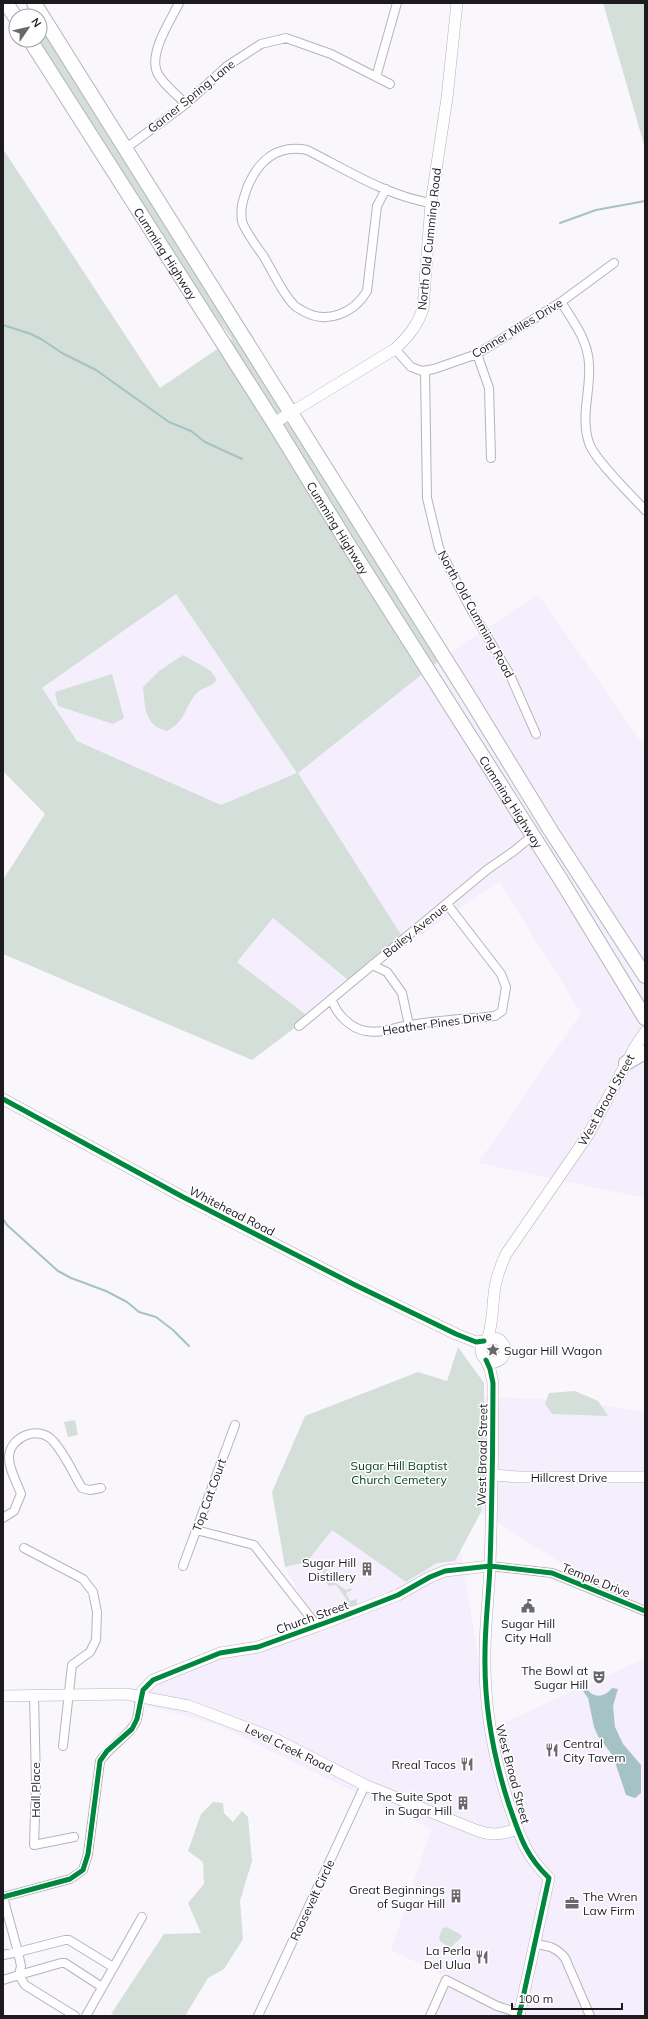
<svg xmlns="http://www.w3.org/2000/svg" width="648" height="2019" viewBox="0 0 648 2019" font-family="Mulish,sans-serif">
	<rect width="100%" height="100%" fill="#f9f7fc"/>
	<path fill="#f5effd" d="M176,594L298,773L445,656L538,594L645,747V1198L478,1163L581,1013L499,882L407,944L298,773L221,805L77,741L41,689Z
		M273,918L353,984L309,1017L236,962Z
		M485,1397L568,1400L645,1412V1617L481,1512L485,1474Z
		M332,1530L406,1582L437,1563L455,1561L461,1551L490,1729L645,1658V2016H433L451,1979L391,1950L431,1829L215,1724L110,1696L316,1624L285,1567L307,1562Z"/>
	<path fill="#d3dfd8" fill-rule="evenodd" d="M603,3H645V148Z
		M40,26L445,656L298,773L407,944L353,984L273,918L237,962L309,1017L252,1060L3,954V880L45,814L3,771V149L160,388L232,339L160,240L35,40H40ZM176,594L297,773L221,805L77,741L42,688Z
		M183,655L211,671L217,680C211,688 202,687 196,694C184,708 187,720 167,731C144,725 145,707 143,687L159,671Z
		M112,674L124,718L113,724L58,706L55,692Z
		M458,1347L484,1383L485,1474L481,1512L455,1561L437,1563L406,1582L332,1530L307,1562L285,1567L272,1492L305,1416L418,1372L447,1381Z
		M575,1391L598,1401L608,1416L552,1414L545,1404L549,1393Z
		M75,1420L78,1435L68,1437L64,1422Z
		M325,1569H328L324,1575L346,1590L351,1588L352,1590L346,1593L350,1601L357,1599V1605L350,1609L344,1606L350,1604L336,1585L329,1586L321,1575Z
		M213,1802L223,1803L224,1813L233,1822L242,1811L248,1817L252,1861L240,1901L243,1939L224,1969L208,1978L185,2016H121L111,2014L164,1934L201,1933L188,1903L204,1884L203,1862L188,1851L201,1814Z
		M446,1927L460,1934L462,1937L450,1948L440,1941L439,1937L442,1929Z"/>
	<path fill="#a5c2c5" d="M612,1688L618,1689L613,1706L615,1727L623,1744L641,1765V1793L635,1798L626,1795L613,1756L598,1736L594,1727L588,1698L583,1691L587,1689C594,1699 605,1697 612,1688Z"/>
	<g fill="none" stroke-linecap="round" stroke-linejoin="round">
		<path stroke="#a5c2c5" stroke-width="2" d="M560,223L596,210L645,201
			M3,325L31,334L41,339L62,353L96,370L169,422L191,431L205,442L242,459
			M3,1219L7,1225L58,1271L71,1278L106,1291L127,1302L139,1312L156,1317L173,1330L189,1346"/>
		<g stroke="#b6b4b9" stroke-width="10">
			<path id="street" d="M179,3C171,20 151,49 156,69C158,80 178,96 186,104
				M376,77L397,3
				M126,148L186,104L227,66L261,44L286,38L331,54L390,84
				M386,189L377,206L367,291C354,313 327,325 303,311C300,309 295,307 293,304C281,291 273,272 264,257C258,248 244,230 242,221C240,208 243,200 247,188C258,161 277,144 307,150C347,170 387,196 431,203
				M561,302C573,321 588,340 589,364C591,391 580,416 589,443C594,459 632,496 645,510
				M395,349L411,367L422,371L434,369L477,354L561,302L614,263
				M477,354L489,388L491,458
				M425,371L427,498L439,548L469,606L510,675L536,734
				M372,965L387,972L402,993L409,1025
				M332,999C335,1013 351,1029 366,1031C382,1034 395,1027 410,1025C439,1020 467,1019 495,1016L502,1011L506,987L501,974L447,904
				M299,1026L488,869L514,851L532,836
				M3,1518L14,1511L21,1494C17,1483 8,1467 9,1456C11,1436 39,1425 53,1441C65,1454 73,1473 82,1488L90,1490L101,1488
				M196,1530L254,1545L317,1626
				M24,1548L83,1579L93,1592L97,1612L96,1640L90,1652L72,1665L63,1746
				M183,1566L235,1425
				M490,1566L552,1573L645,1611
				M34,1695L36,1783L34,1845L74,1837
				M3,1897L70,1879L83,1870L88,1854L100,1761C109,1747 133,1733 137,1719C139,1712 139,1704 140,1697
				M3,1897L18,1952L65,1940H69L113,1967
				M535,1944C549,1946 556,1947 565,1958L590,2016
				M3,1955L18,1952L21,1966L19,1975L61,1963H65L102,1987
				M3,1980L19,1975L25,1985L75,2016
				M86,2016L142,1917
				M258,2016L365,1785
				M430,2016L446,1980L497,2006L519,2013"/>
		</g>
		<g stroke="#b6b4b9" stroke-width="12">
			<path id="secondary" d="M274,423L395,349C408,337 417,326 423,309L431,203L447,98L457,3
				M3,1099L183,1197L353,1284L456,1334L476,1342L484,1341
				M481 1350a12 12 0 1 1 24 0a12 12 0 1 1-24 0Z
				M487,1339C493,1325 492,1310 494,1295C495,1280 500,1267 506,1254L588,1135L635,1047L645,1032
				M486,1360L490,1369L493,1383C493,1443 492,1504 490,1564C489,1594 485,1624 485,1654C484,1706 493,1756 509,1805C520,1836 525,1855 549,1878L519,2016
				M493,1475L519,1477H645
				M3,1696L126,1694L189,1706L271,1737L365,1785L478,1831C493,1836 503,1834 517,1829
				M140,1697L143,1690L153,1680L220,1653L258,1647L317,1626L398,1595L430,1577L445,1571L490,1566"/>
		</g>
		<g stroke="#b6b4b9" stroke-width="16">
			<g id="highway">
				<path d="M6,3L16,18"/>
				<path d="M34,3L469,697L551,831L645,976"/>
				<path id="s1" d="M30,40L274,423L348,544L561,880L645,1018"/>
				<path d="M626,1063L645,1052"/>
			</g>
		</g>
		<use href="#street" stroke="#fefeff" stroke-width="8"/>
		<use href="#secondary" stroke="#fefeff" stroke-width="11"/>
		<use href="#highway" stroke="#fefeff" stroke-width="14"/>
		<g stroke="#fff" stroke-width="8">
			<path id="cycleway" d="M3,1099L183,1197L353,1284L456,1334L476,1342L484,1341
				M486,1360L490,1369L493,1383C493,1443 492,1504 490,1564C489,1594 485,1624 485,1654C484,1706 493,1756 509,1805C520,1836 525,1855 549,1878L519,2016
				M3,1897L70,1879L83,1870L88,1854L100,1761L107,1751L132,1729L137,1719L143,1690L153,1680L220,1653L258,1647L344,1616L398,1595L430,1577L445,1571L490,1566L552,1573L645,1611"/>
		</g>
		<use href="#cycleway" stroke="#00873e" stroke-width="5"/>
	</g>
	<defs>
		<g id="sight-bare" transform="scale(1.08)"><path d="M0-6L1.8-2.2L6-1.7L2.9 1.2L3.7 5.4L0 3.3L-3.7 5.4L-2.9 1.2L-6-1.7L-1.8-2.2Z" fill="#6a686d" stroke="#fff" stroke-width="2.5" paint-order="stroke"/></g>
		<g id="building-bare" transform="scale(1.08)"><path d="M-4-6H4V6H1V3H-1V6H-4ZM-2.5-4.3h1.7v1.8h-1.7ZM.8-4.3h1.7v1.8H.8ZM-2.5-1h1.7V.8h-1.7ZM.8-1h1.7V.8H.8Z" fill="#6a686d" stroke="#fff" stroke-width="2.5" paint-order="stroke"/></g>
		<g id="civic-bare" transform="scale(1.08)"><path d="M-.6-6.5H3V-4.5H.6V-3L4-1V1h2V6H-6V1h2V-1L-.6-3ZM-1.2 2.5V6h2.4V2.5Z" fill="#6a686d" stroke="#fff" stroke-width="2.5" paint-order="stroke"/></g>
		<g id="theatre-bare" transform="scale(1.08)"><path d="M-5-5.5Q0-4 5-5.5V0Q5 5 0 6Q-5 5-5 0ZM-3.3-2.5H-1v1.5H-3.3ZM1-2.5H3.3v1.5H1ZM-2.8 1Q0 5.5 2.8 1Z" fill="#6a686d" stroke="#fff" stroke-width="2.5" paint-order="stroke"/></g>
		<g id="restaurant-bare" transform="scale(1.08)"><path d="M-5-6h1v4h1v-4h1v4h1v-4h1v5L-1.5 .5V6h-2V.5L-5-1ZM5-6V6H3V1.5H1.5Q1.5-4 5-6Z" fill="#6a686d" stroke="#fff" stroke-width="2.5" paint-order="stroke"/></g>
		<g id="office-bare" transform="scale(1.08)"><path d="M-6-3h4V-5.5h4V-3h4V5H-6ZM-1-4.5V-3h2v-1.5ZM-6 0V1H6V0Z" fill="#6a686d" stroke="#fff" stroke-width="2.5" paint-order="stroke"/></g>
	</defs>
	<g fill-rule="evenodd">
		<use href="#sight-bare" x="493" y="1350"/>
		<use href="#building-bare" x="367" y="1569"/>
		<use href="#civic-bare" x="528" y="1606"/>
		<use href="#theatre-bare" x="599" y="1677"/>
		<use href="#restaurant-bare" x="552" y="1750"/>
		<use href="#restaurant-bare" x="467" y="1764"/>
		<use href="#building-bare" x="463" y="1803"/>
		<use href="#building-bare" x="456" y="1896"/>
		<use href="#office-bare" x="572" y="1903"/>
		<use href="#restaurant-bare" x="482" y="1957"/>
	</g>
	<g text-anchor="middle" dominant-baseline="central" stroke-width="3" stroke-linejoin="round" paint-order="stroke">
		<g font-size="12" fill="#1d1b20" stroke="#fff">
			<text transform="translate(191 96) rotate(-39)">Garner Spring Lane</text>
			<text transform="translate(429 239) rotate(-84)">North Old Cumming Road</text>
			<text stroke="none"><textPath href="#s1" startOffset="253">Cumming Highway</textPath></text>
			<text transform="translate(517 328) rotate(-31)">Conner Miles Drive</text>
			<text stroke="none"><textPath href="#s1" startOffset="577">Cumming Highway</textPath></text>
			<text transform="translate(476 614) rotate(61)">North Old Cumming Road</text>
			<text stroke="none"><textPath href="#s1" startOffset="901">Cumming Highway</textPath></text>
			<text transform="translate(415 930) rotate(-39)">Bailey Avenue</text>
			<text transform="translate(437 1023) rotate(-8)">Heather Pines Drive</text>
			<text transform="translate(606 1100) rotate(-61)">West Broad Street</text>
			<text transform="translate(232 1211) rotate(27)">Whitehead Road</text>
			<text transform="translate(482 1455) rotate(-89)">West Broad Street</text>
			<text x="569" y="1477">Hillcrest Drive</text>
			<text transform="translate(209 1495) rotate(-70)">Top Cat Court</text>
			<text transform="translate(596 1580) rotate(22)">Temple Drive</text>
			<text transform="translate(312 1617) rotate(-20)">Church Street</text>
			<text transform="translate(289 1748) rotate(26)">Level Creek Road</text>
			<text transform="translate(513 1774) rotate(75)">West Broad Street</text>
			<text transform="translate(35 1790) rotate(-90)">Hall Place</text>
			<text transform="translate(312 1900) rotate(-65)">Roosevelt Circle</text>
		</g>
		<g font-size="12" fill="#1d1b20" stroke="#fff" text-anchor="end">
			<text x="504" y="1350" text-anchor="start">Sugar Hill Wagon</text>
			<text x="356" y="1562">Sugar Hill<tspan x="356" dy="14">Distillery</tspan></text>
			<text x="528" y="1623" text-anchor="middle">Sugar Hill<tspan x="528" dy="14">City Hall</tspan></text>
			<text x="588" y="1670">The Bowl at<tspan x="588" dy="14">Sugar Hill</tspan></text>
			<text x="563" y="1743" text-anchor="start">Central<tspan x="563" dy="14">City Tavern</tspan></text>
			<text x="456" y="1764">Rreal Tacos</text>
			<text x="452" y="1796">The Suite Spot<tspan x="452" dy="14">in Sugar Hill</tspan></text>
			<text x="445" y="1889">Great Beginnings<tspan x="445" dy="14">of Sugar Hill</tspan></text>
			<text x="583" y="1896" text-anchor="start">The Wren<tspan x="583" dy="14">Law Firm</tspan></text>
			<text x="471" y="1950">La Perla<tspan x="471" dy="14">Del Ulua</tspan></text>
		</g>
		<g font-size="12" fill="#074125" stroke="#fff">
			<text x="399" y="1465">Sugar Hill Baptist<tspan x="399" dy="14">Church Cemetery</tspan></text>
		</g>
	</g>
	<rect width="648" height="2019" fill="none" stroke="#1d1b20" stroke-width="8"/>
	<g transform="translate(28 28) rotate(56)"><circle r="19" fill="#ffffff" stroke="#a5a4a6"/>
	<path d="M0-3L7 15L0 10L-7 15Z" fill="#6a686d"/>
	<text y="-6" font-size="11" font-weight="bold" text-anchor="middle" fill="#1d1b20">N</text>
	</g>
	<path d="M512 2003v6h110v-6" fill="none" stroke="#1d1b20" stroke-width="2"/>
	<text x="518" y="2003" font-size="12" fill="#1d1b20" stroke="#ffffff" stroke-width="3" paint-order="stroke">100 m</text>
</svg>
